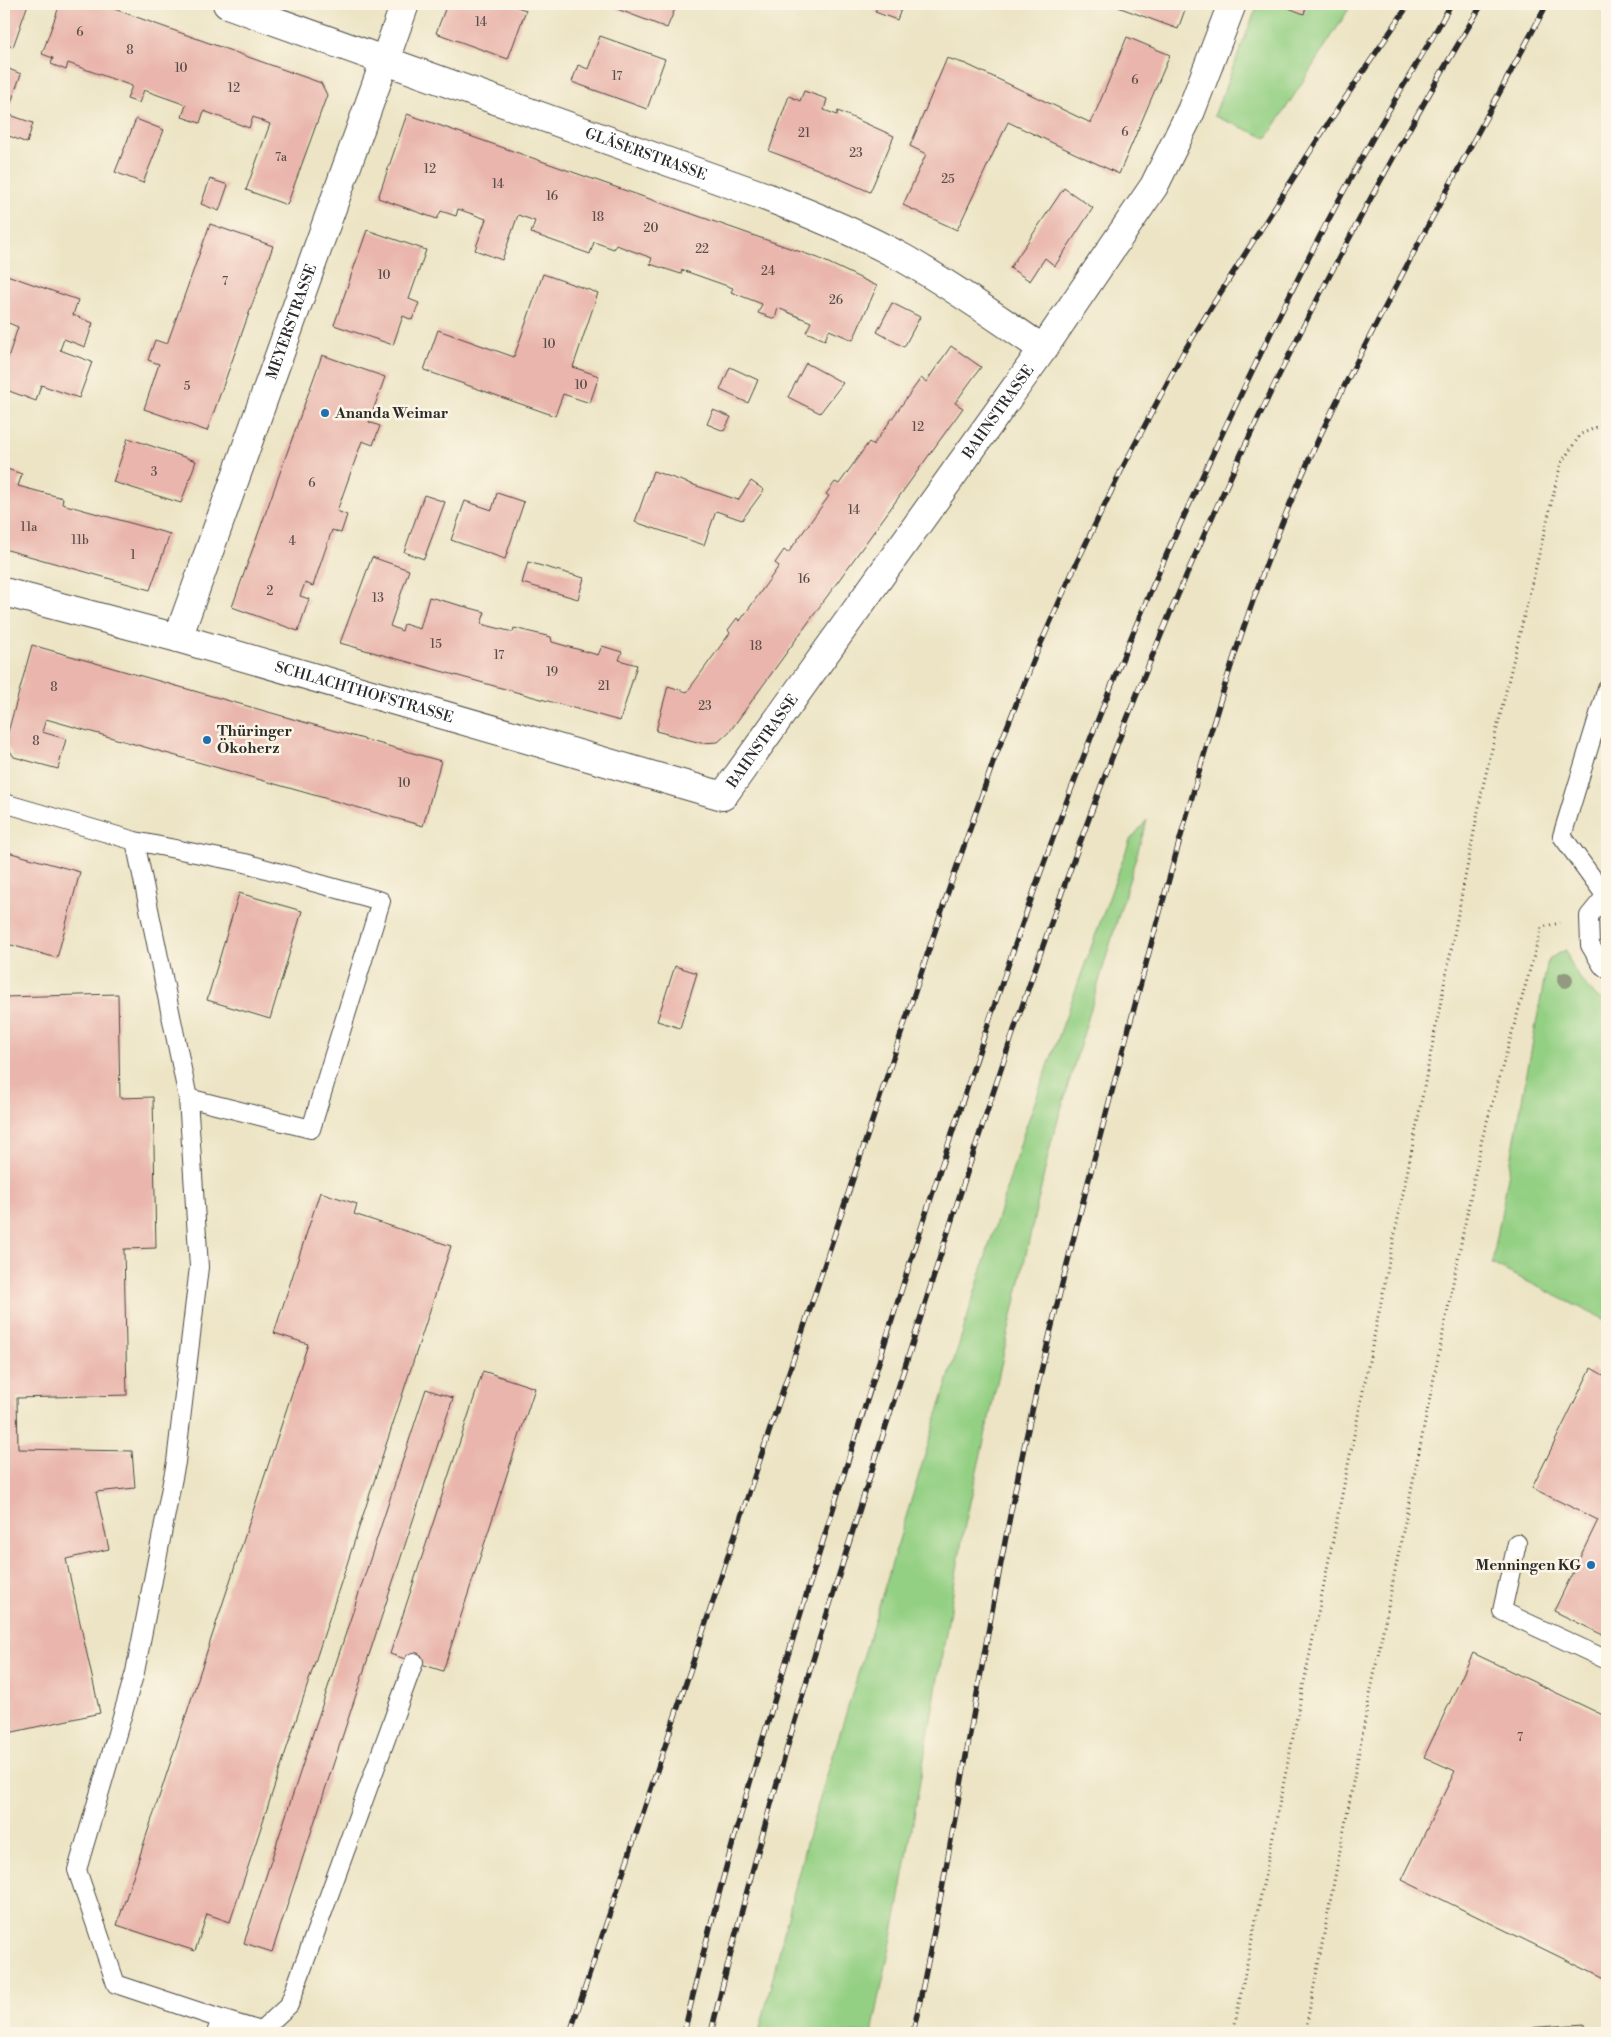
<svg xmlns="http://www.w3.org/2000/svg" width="1611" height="2037" viewBox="0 0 1611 2037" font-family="'Libre Bodoni',serif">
	<rect width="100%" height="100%" fill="#fcf5e5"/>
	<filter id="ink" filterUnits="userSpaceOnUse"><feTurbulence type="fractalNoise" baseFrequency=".02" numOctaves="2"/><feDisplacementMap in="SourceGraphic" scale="10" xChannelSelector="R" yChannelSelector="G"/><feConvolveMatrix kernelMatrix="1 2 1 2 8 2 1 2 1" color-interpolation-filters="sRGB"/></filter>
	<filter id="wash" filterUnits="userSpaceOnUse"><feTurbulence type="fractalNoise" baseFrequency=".0096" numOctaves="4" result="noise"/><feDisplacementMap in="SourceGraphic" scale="20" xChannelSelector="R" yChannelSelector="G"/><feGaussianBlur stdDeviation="1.12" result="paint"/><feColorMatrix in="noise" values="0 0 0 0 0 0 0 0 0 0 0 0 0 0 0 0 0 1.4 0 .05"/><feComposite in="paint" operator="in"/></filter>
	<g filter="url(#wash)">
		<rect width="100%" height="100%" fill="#ece4c4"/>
		<path fill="#94d084" stroke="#607e58" d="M1258,4H1352L1267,138L1214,116Z
			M1147,820L1051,1143L964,1529L898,1908L872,2033H759L805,1847L1023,1135L1130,840Z
			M1566,950C1571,971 1589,992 1607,1004V1321L1492,1264L1548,959Z"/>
		<g id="blocks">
			<path fill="#e9b5ac" d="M4,4H28L13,47L4,44Z
				M60,4H100L321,83L327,95L287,205L246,190L270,124L253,117L249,128L204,111L200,123L182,117L186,105L144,90L139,103L127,99L132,86L68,63L66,70L51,64L53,58L42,54Z
				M447,4H507L526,10L508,59L436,33Z
				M613,4H677L667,28L612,7Z
				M878,4H903L897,20L875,12Z
				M1119,4H1187L1178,29L1118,7Z
				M1278,4H1307L1304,14Z
				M600,36L665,59L647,109L572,82L578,65L588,69Z
				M1127,37L1170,55L1119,174L1008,122L957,230L903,205L926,154L910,146L947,58L966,64L1091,123Z
				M4,67L21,74L7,114L33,123L27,143L4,134Z
				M804,91L827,99L824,110L837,115L838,111L894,136L870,192L820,170L769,151L789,96L800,101Z
				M407,114L818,258L877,286L853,340L829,330L825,340L806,332L811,322L778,308L775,319L758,313L762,304L731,292L733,288L682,270L681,274L650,264L652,258L616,245L614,249L594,242L590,254L531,233L535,221L518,215L502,260L475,250L486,219L458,209L456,216L441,211L437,219L378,198Z
				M136,119L164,130L143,183L115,172Z
				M210,179L228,185L219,211L201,204Z
				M1064,188L1093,208L1055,266L1045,258L1030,281L1010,268Z
				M210,224L273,246L207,431L144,409L159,364L148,360L155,340L167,344Z
				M367,230L426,250L409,299L419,303L412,320L403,316L393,345L334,325Z
				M4,274L78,300L73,315L93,323L85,347L64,339L60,350L92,362L79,398L41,385L36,401L9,391L7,398L4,397V370L18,327L4,321Z
				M543,274L598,293L573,367L599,376L590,403L563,394L555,416L424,370L438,330L514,357Z
				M892,303L920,317L904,347L877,332Z
				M951,346L981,367L955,403L963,408L730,731L718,742L701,743L656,731L668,686L687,692L730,633L728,630L737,618L740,621L779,566L775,563L784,550L788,553L829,496L826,494L835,482L839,484L869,442L873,445L921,378L926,382Z
				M322,355L385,377L369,422L380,426L373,445L362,441L337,511L347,515L341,533L332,530L313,586L305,583L300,596L309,599L298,631L232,607Z
				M806,363L843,383L820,413L788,397Z
				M730,367L758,380L748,403L720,390Z
				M713,410L731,417L724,431L707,424Z
				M128,438L196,461L181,503L113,482Z
				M4,468L22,474L18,486L63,498L62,504L170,534L150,590L4,549Z
				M653,471L738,500L751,481L764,490L742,520L716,511L704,545L635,522Z
				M497,493L524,502L505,559L451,540L465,501L492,510Z
				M424,495L445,502L424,559L404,552Z
				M372,557L409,570L390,626L402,631L404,624L420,629L429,597L485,612L481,624L513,632L514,628L551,637L552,642L598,655L602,646L622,652L619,660L637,665L620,721L340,643Z
				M528,562L584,578L578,599L522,583Z
				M32,645L441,761L423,826L46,719L42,732L66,739L58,769L14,757L5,743Z
				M4,851L80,872L57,958L4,943Z
				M239,893L302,911L270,1019L207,1000Z
				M675,966L697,973L680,1028L657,1021Z
				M118,994L120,1098L153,1097L156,1248L124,1249L127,1395L17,1398L18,1449L132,1451L135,1488L96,1492L109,1549L66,1559L100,1713L4,1734V997Z
				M320,1192L357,1204L354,1214L451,1246L230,1922L207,1914L195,1951L117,1925L308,1344L274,1333Z
				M1591,1368L1607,1377V1637L1554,1611L1598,1520L1532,1488Z
				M483,1371L535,1388L443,1671L390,1654Z
				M426,1389L453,1398L272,1952L244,1943Z
				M1473,1653L1607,1717V1980L1402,1880L1455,1771L1424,1757Z
				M1585,2024L1586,2033H1466L1465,2032Z"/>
		</g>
	</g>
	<g filter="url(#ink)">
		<use href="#blocks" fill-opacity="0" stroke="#484742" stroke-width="1"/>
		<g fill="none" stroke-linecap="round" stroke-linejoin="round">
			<g stroke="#484742" stroke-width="20">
				<path id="service" d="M4,803L135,841L245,863L381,901L311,1129L188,1098
					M135,841L188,1098L199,1267L176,1462L135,1672L77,1870L116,1984L221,2019L216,2033
					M1607,894L1589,916L1590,945L1602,965L1607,969
					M1605,895L1562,836L1607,688
					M1517,1543L1502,1611L1607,1660
					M221,2019L261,2031L289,2005L414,1662"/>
			</g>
			<g stroke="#484742" stroke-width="30">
				<g id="minor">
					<path id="s1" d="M227,4L764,196C811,214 858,233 903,258C951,285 997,318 1043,349"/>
					<path id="s2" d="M4,592L178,638L723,796L1043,349L1154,186L1191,111L1232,4"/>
					<path id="s3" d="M178,638L405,4"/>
				</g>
			</g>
			<path stroke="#484742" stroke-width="3" stroke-dasharray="1 4" stroke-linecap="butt" d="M1233,2033L1410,1159L1483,786L1561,463L1581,434L1607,423
				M1305,2033L1365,1720L1482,1139L1542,927L1560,923"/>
			<use href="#service" stroke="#fff" stroke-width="18"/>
			<use href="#minor" stroke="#fff" stroke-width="28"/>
			<g stroke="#2b2b2b" stroke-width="5.5">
				<path id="rail" d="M570,2033L949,889L994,760L1034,659L1076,564L1123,467L1183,353L1212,306L1327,125L1409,4
					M684,2033C720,1877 767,1723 814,1570C843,1476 872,1382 902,1288C983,1035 1065,781 1174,538C1236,401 1301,266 1374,136C1399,91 1427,49 1451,4
					M711,2033C768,1795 842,1562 917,1329C982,1124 1048,919 1127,719C1224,471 1345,232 1482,4
					M913,2033C955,1841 982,1645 1023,1452C1060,1280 1107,1111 1152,941C1192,796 1230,650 1287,511C1317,437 1353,368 1390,298C1441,199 1495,102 1547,4"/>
			</g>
			<use href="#rail" stroke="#fcf5e5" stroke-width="4" stroke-dasharray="11" stroke-linecap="butt"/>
		</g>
		<circle fill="#939a7f" cx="1565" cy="980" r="8"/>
	</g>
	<g fill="#1f6fb2" stroke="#fcf5e5" stroke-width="2">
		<circle cx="325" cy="413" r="5"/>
		<circle cx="207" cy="740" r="5"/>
		<circle cx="1591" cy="1565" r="5"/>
	</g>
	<g text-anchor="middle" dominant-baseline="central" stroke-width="5" stroke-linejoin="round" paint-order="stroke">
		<g font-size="12" fill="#5a4e4b">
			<text x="481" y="22">14</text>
			<text x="80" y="32">6</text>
			<text x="130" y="50">8</text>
			<text x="181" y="68">10</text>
			<text x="617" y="76">17</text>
			<text x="1135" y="80">6</text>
			<text x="234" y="88">12</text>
			<text x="1125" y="132">6</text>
			<text x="804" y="133">21</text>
			<text x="856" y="153">23</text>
			<text x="281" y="157">7a</text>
			<text x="430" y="169">12</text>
			<text x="948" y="179">25</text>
			<text x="498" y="184">14</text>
			<text x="552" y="196">16</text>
			<text x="598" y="217">18</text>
			<text x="651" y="228">20</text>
			<text x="702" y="249">22</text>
			<text x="768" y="271">24</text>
			<text x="384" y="275">10</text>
			<text x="225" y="281">7</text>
			<text x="836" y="300">26</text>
			<text x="549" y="344">10</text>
			<text x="581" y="385">10</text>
			<text x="187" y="386">5</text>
			<text x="918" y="427">12</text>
			<text x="154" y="472">3</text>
			<text x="312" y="483">6</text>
			<text x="854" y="510">14</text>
			<text x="29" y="527">11a</text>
			<text x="80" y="540">11b</text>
			<text x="292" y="541">4</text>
			<text x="133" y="555">1</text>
			<text x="804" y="579">16</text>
			<text x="270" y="591">2</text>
			<text x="378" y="598">13</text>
			<text x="436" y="644">15</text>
			<text x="756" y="646">18</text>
			<text x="499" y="655">17</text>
			<text x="552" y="672">19</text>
			<text x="604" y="686">21</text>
			<text x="54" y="687">8</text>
			<text x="705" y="706">23</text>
			<text x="36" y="741">8</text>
			<text x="404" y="783">10</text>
			<text x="1520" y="1737">7</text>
		</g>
		<g font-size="15" fill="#2b2b2b" stroke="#fcf5e5">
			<text stroke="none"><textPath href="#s1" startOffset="445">GLÄSERSTRASSE</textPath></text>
			<text stroke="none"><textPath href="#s3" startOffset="336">MEYERSTRASSE</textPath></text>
			<text stroke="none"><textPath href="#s2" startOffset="1220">BAHNSTRASSE</textPath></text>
			<text stroke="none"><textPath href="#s2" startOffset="374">SCHLACHTHOFSTRASSE</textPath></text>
			<text stroke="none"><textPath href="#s2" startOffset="815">BAHNSTRASSE</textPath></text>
		</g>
		<g font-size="15" font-weight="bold" fill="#2b2b2b" stroke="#fcf5e5" text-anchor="start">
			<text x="335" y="413">Ananda Weimar</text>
			<text x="217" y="731">Thüringer<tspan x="217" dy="17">Ökoherz</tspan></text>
			<text x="1581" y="1565" text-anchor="end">Menningen KG</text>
		</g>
	</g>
	<rect width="1611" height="2037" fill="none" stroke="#fcf5e5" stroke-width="20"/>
</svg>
